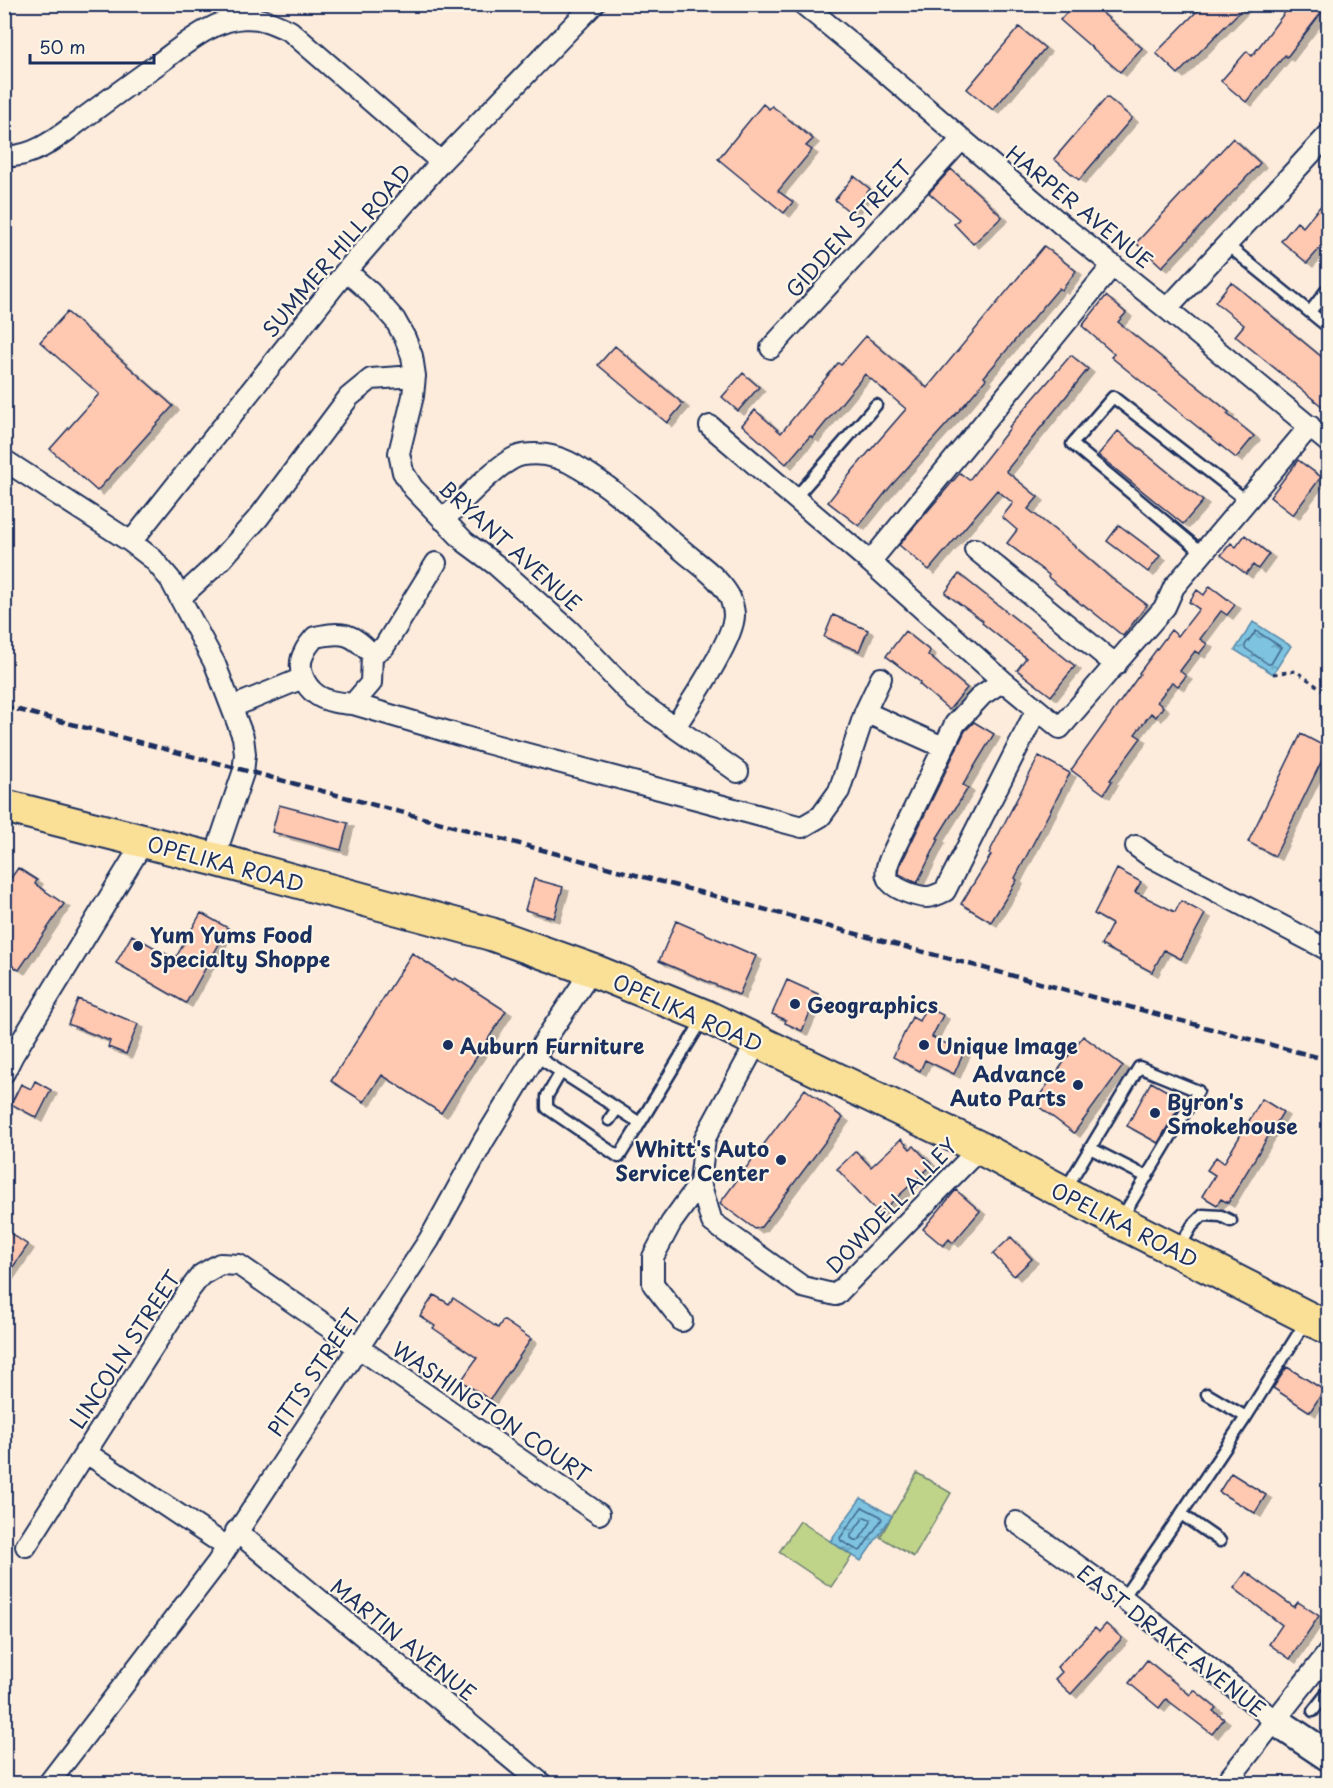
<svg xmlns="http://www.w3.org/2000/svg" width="1333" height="1788" viewBox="0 0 1333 1788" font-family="'Playpen Sans',sans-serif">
	<defs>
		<pattern id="water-ripples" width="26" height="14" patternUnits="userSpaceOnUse" patternTransform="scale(1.5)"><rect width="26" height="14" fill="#7ec3df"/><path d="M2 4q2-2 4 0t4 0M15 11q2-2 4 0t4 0" fill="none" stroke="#669fb8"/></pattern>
		<filter id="shadow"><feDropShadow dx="6" dy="4" stdDeviation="0" flood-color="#0004"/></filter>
	</defs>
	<rect width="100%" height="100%" fill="#fdecdb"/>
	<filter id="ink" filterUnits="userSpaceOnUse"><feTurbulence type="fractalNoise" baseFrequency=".0167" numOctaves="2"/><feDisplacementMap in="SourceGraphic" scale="12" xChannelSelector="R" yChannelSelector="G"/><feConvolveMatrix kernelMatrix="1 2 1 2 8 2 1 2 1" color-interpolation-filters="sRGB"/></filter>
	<g filter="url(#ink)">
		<path fill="#bfd389" stroke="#6d8174" stroke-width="1.5" d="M917,1473L951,1493L914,1557L880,1537Z
			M800,1521L852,1556L831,1587L779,1552Z"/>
		<path fill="url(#water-ripples)" stroke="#5688ab" stroke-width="1.5" d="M1253,622L1291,646L1273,674L1235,650Z
			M861,1498L892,1516L861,1561L830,1541Z"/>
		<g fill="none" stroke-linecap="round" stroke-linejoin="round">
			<path stroke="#436a92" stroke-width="1.5" d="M1256,631L1281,647L1271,664H1268L1245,648V645Z
				M862,1507L880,1516L882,1519L861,1550L859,1551L841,1541L840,1538Z
				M864,1517L870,1519L871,1522L859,1540L856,1541L851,1538V1535Z"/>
		</g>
		<path fill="#ffc8b1" stroke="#1b2f5e" stroke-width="1.5" filter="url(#shadow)" d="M1074,4H1092L1142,48L1120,72L1060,20Z
			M1204,4H1247L1178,74L1156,53Z
			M1291,4H1328L1287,57L1285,55L1246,102L1221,81L1247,51L1252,56Z
			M1019,27L1045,48L993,110L967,89Z
			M1107,97L1132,118L1079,180L1054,159Z
			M763,104L769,109L772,106L813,139L806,146L812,150L778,191L793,202L784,213L718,159Z
			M1233,138L1260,163L1162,267L1136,243Z
			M951,169L982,197L1002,217L973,244L954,224L959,219L929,193Z
			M854,176L870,189L851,213L835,200Z
			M1329,196V238L1307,263L1281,241L1297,222L1303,227Z
			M1044,246L1076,271L1062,290L1059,288L984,377L986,379L965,404L890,487L859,526L828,502L854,469L906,409L865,374L813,438L810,436L786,464L742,425L755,410L781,433L838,363L841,365L866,336L927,388Z
			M1231,282L1329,363V412L1235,336L1244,325L1215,302Z
			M1106,296L1126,313L1118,322L1229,412L1227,414L1254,436L1236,458L1111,357L1114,354L1082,326Z
			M67,312L173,406L97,491L50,449L99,394L40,342Z
			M615,346L683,404L667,423L598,365Z
			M1071,355L1088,369L1006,471L1038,497L1028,509L1066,539L1111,578L1147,605L1123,636L1083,604L1082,605L1048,577L1049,575L1007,543L1017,530L1002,517L1013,503L997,490L929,570L899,545L960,473L969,480L1010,428L1009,427Z
			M743,373L759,387L738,411L722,397Z
			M1118,431L1203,501L1183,524L1098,455Z
			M1298,460L1321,477L1293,515L1270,497Z
			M1119,525L1160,556L1148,572L1107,541Z
			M1245,535L1269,554L1258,569L1253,565L1246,574L1221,555L1231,543L1236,547Z
			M959,574L1075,666L1051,696L1017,670L1026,658L982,623L983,621L945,593Z
			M1210,586L1235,605L1227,615L1221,611L1200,639L1207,644L1199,654L1195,651L1180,671L1186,676L1178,686L1172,682L1157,702L1163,707L1156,717L1151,713L1135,734L1141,738L1110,780L1112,781L1104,794L1071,770L1140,674L1139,673L1171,630L1178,636L1199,609L1189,602L1197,590L1204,595Z
			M833,615L868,630L859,651L824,637Z
			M905,631L930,651L928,655L967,688L949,710L919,684L920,682L886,656Z
			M974,722L994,734L963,785L968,788L937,838L939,839L917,883L899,874L900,866L965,731Z
			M1301,734L1328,748L1275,856L1248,842Z
			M1039,756L1070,773L1015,878L1017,880L991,922L961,904L991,855L989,853Z
			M279,805L348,823L341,850L272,832Z
			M18,868L37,880L35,884L64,904L19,970L4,960V888Z
			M1117,869L1141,882L1135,892L1175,912L1181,901L1205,914L1181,959L1164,950L1152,972L1101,945L1112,924L1094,914Z
			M534,879L563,887L554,918L525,910Z
			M201,913L228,928L186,1003L116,963L132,935L175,959Z
			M676,921L756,956L739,995L659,961Z
			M412,953L453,980L455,978L506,1011L441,1113L382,1075L364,1102L331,1081Z
			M787,980L818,994L802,1031L785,1023L786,1020L772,1014Z
			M78,999L138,1024L126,1054L108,1047L110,1041L68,1024Z
			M926,1007L943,1015L932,1037L964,1052L954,1074L925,1060L920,1071L893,1057L912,1017L919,1021Z
			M1083,1036L1123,1066L1074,1133L1034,1103Z
			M35,1081L51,1090L37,1118L11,1104L21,1084L31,1089Z
			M1151,1082L1183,1100L1158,1143L1127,1126Z
			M805,1089L843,1118L761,1227L755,1229L720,1203Z
			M1262,1099L1283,1112L1228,1203L1221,1199L1217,1205L1202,1196L1215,1175L1207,1170L1216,1157L1224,1163Z
			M901,1139L910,1149L914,1146L932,1165L879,1214L837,1169L856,1151L871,1167Z
			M956,1190L980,1211L953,1243L949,1239L943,1246L923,1229Z
			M4,1229L28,1245L4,1280Z
			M1011,1237L1032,1259L1014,1276L993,1254Z
			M434,1295L449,1304L453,1298L498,1328L503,1320L531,1339L490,1400L461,1381L477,1358L433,1328L435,1326L420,1316Z
			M1287,1367L1324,1390L1310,1412L1273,1388Z
			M1231,1473L1266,1495L1255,1513L1219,1492Z
			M1246,1572L1294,1607L1298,1602L1319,1616L1290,1659L1269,1644L1282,1625L1234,1588Z
			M1106,1624L1122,1638L1071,1694L1055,1679L1062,1672L1057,1667L1095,1628L1099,1632Z
			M1147,1660L1190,1695L1194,1690L1216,1708L1213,1711L1224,1719L1212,1734L1166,1699L1159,1708L1129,1683Z"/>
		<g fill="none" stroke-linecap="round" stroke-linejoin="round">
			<g stroke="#1b2f5e" stroke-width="15">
				<path id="lane" d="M1226,244L1328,327
					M1310,312L1328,288
					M795,498L876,405
					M1203,553L1072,444L1113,397L1247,501
					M536,1056L640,1123L703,1019
					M561,1072L547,1096V1108L619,1157L640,1123
					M609,1120L617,1109
					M1090,1148L1147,1177
					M1065,1190L1139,1067L1198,1091L1121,1219
					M1179,1248L1192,1226L1203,1215L1221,1216L1231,1221
					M1207,1394L1246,1417
					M1220,1541L1181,1514L1246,1417L1307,1320
					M1123,1598L1181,1514
					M1313,1711L1328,1692"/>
			</g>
			<g stroke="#1b2f5e" stroke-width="24">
				<path id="street" d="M803,4L853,45L1062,225L1167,309L1328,442
					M4,156C32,158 56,139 77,123C104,103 131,83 158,64C184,45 213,19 246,18C263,18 275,24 290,31L441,162
					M346,271L370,292L395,320L405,338L412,356L415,376L413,396L399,453L403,472L413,488L465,542L496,565L569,630L636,700L738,772
					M1167,309L1328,135
					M771,348L962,139
					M710,426L870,562L1113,265
					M4,460L131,542L153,559L170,579L215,664L243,737L245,754L243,773L214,859
					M443,520C461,504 501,458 523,455C543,452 562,457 579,468C617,490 649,522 682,550C697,563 717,576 728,594C731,598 734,610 734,615C734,640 689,705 675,727
					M131,542L346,271L441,162L594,4
					M975,549L1116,665
					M870,562L1003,681L1060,728L1165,607L1174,587L1310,426
					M436,563L384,647L372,654L371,683L353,704L483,742L802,827L821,816L839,791L865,712L881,678
					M180,598L220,561L259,517L349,397L371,379L415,376
					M1003,681L982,695L955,724L891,856C888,863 884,872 888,879C893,889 917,897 927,897C933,897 939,894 945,891L1037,709
					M353,704C341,703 327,702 317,695C304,686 296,667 304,653C306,647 311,642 315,637C344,631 351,633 372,654
					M232,707L303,678
					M865,712L943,747
					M1136,846L1151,857L1328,950
					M757,1042L705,1138L700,1183L712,1222L803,1287L836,1295L980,1148
					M4,1073L13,1055L144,841
					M682,1321L653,1284V1257L671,1223L700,1183
					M85,1452L227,1547
					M1016,1522L1123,1598L1274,1720
					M236,1531L542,1784
					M26,1546L188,1292L201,1275L220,1264L239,1265L599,1514
					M48,1784L217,1563L429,1240L484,1140L547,1037L592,970
					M1225,1784L1328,1653"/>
			</g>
			<g stroke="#1b2f5e" stroke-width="33">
				<path id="secondary" d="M1274,1720L1328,1756"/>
			</g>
			<g stroke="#1b2f5e" stroke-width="36">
				<path id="primary" d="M4,806L214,859L491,934L592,970L705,1016L980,1148L1120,1222L1328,1328"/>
			</g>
			<path stroke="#1b2f5e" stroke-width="3" stroke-dasharray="4.5 4.5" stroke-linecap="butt" d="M1273,674L1296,671L1328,694"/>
			<use href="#lane" stroke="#fcf5e5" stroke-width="10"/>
			<use href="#street" stroke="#fcf5e5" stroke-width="20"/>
			<use href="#secondary" stroke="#fcf5e5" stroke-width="28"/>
			<use href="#primary" stroke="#fadf96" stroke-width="32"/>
			<path stroke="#1b2f5e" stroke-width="4.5" stroke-dasharray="9 4.5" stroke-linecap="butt" d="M4,706L1328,1060"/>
		</g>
	</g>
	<g fill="#1b2f5e" stroke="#fcf5e5" stroke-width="2">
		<circle cx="138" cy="946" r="6"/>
		<circle cx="795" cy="1004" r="6"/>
		<circle cx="448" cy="1045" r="6"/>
		<circle cx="924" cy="1045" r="6"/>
		<circle cx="1078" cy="1085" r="6"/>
		<circle cx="1155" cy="1113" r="6"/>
		<circle cx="781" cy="1160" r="6"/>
	</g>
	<g text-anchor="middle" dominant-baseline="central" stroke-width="4.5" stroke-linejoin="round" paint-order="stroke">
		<g font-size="21" fill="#1b2f5e" stroke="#fcf5e5">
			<text transform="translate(1080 206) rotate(39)">HARPER AVENUE</text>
			<text transform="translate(848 228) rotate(-48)">GIDDEN STREET</text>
			<text transform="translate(336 250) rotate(-50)">SUMMER HILL ROAD</text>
			<text transform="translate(511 545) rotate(42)">BRYANT AVENUE</text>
			<text transform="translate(226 863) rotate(15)">OPELIKA ROAD</text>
			<text transform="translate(688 1012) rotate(24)">OPELIKA ROAD</text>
			<text transform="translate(891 1205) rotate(-46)">DOWDELL ALLEY</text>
			<text transform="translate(1125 1224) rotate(27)">OPELIKA ROAD</text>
			<text transform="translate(124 1349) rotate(-57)">LINCOLN STREET</text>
			<text transform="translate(313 1372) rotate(-56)">PITTS STREET</text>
			<text transform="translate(492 1411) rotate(34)">WASHINGTON COURT</text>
			<text transform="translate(404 1639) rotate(39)">MARTIN AVENUE</text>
			<text transform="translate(1172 1640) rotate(38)">EAST DRAKE AVENUE</text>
		</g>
		<g font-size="21" font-weight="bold" fill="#1b2f5e" stroke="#fcf5e5" text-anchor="start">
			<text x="150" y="934">Yum Yums Food<tspan x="150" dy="24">Specialty Shoppe</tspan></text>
			<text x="807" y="1004">Geographics</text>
			<text x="460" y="1045">Auburn Furniture</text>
			<text x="936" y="1045">Unique Image</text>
			<text x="1066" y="1073" text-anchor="end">Advance<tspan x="1066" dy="24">Auto Parts</tspan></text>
			<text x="1167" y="1101">Byron's<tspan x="1167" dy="24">Smokehouse</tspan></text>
			<text x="769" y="1148" text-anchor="end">Whitt's Auto<tspan x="769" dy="24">Service Center</tspan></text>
		</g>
	</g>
	<rect width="1333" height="1788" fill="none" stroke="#fcf5e5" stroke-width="24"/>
	<rect x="12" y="12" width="1309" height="1764" fill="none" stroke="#1b2f5e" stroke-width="2" filter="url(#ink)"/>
	<path d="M30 54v9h124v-9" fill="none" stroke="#1b2f5e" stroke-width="3"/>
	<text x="39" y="54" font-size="18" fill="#1b2f5e" stroke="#fcf5e5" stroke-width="4.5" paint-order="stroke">50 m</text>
</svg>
